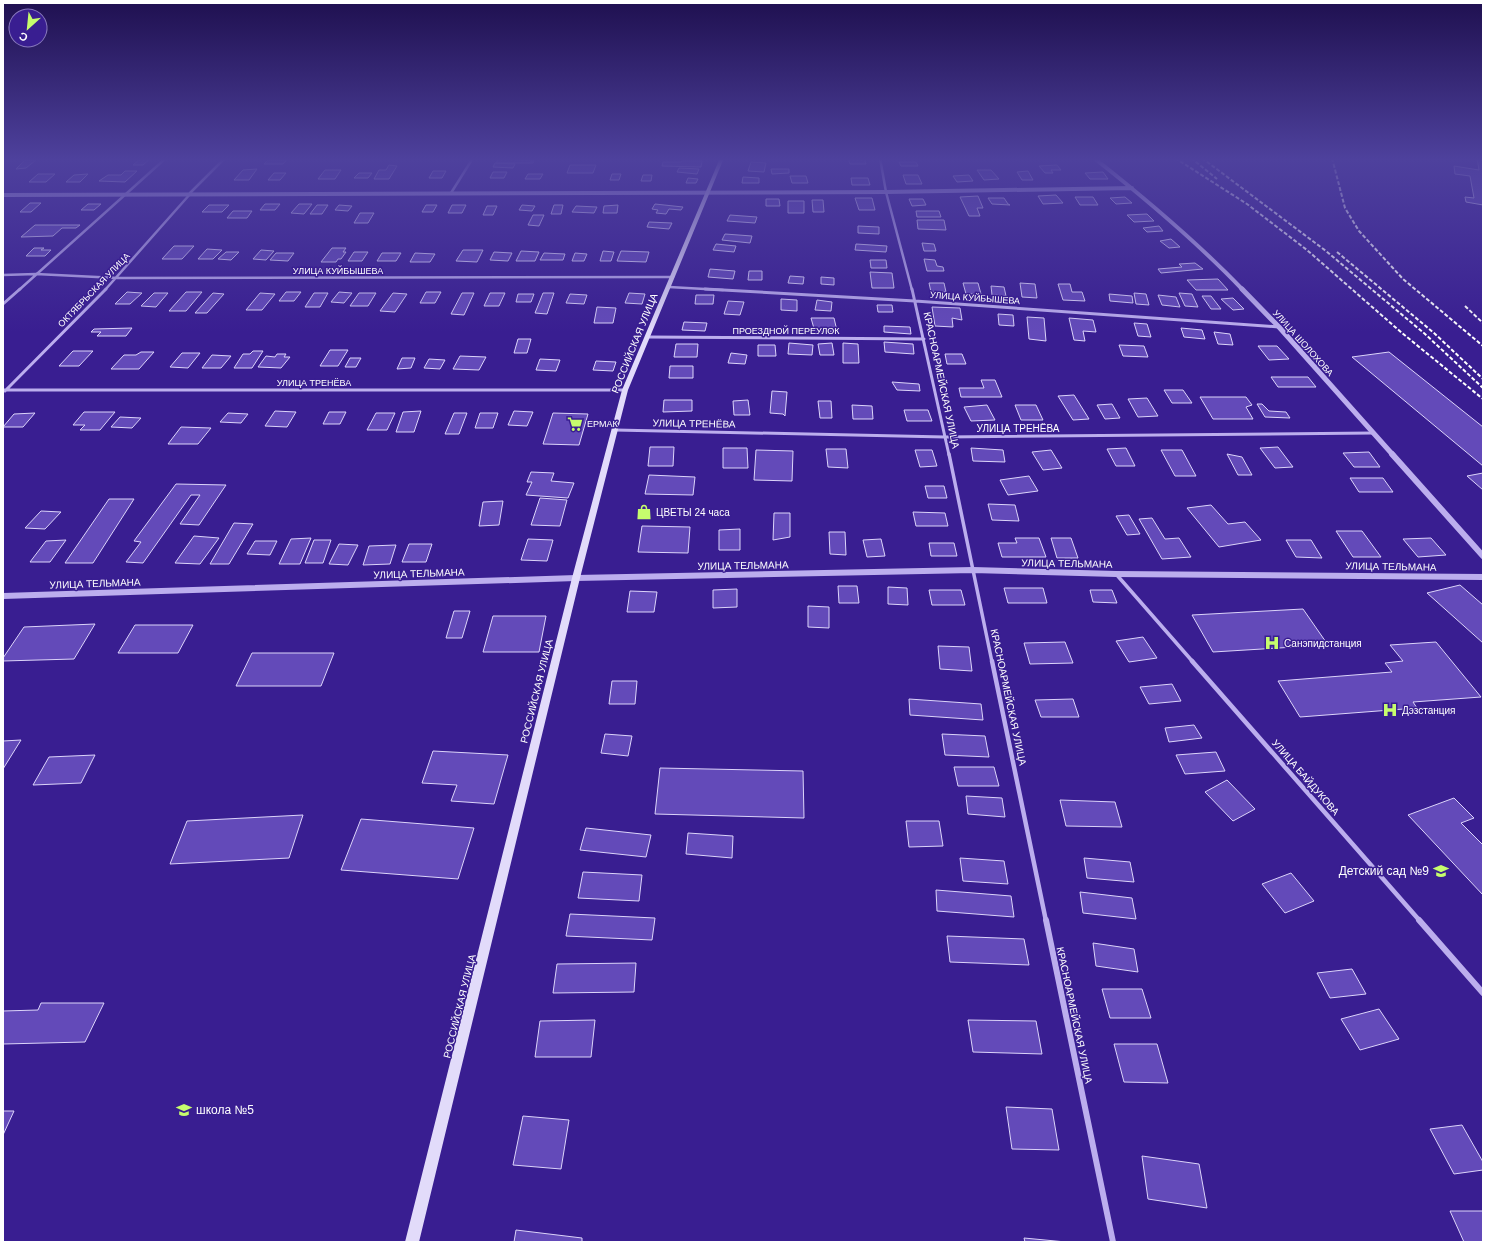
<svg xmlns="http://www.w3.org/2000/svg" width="1486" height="1245" viewBox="0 0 1486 1245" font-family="Helvetica,sans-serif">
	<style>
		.building { fill: #634ab9; stroke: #dcd4fa }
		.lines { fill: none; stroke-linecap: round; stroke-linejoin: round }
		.minor-far4 { stroke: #bcaeee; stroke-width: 2.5 }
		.minor-far3 { stroke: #bcaeee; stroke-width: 3 }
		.minor-far2 { stroke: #bcaeee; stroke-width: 3.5 }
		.minor-far1 { stroke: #bcaeee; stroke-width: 4.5 }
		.minor { stroke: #bcaeee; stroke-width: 6 }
		.tertiary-far2 { stroke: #bcaeee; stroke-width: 4 }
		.tertiary-far1 { stroke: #bcaeee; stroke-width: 5 }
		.tertiary { stroke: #bcaeee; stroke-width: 6 }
		.secondary { fill: #e2dbfa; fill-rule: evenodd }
		.rail { stroke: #fff; stroke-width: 2; stroke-dasharray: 4 2; stroke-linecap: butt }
		.labels { text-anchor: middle; stroke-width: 3; stroke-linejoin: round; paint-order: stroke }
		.far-street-label { font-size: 9px; fill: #fff; stroke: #391e91 }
		.far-poi-label { font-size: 9px; fill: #fff; stroke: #391e91; text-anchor: start }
		.street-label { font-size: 10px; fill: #fff; stroke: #391e91 }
		.poi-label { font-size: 10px; fill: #fff; stroke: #391e91; text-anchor: start }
		.near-poi-label { font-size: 12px; fill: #fff; stroke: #391e91; text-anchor: end }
	</style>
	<rect width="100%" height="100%" fill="#391e91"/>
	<path class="building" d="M141 158H151L143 165H133Z
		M499 158H517L516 160 534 161 533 163H496Z
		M848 158H864L866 164H850Z
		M1477 158H1483V205L1466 202 1465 197 1474 198 1470 176 1455 174 1454 166 1479 170Z
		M25 160H36L26 168 16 169Z
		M268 160H287L283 164H264Z
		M682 161H702L701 167 662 166 663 162H681Z
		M751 162 766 163 764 172 748 171Z
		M899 162H916L918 166H901Z
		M495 163 515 164 513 168 493 167Z
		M389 165 397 166 389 179H374L379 170H386Z
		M570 165H596L593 173H567Z
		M1057 165 1061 170H1051L1053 173H1045L1039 166Z
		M679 168 699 169 697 174 677 172Z
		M257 169 249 180H234L243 170Z
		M771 169H789V173L772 174Z
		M325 170H341L335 179H318Z
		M977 170H991L999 179 984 180Z
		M125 171H137L125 182 99 181 108 175H121Z
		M433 171H446L442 178H429Z
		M1028 171 1033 180H1022L1017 172Z
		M493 172H507L504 178H490Z
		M1103 172 1108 179H1090L1085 173Z
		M274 173H286L280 180H268Z
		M359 173H372L368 178H354Z
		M38 174H55L46 182H29Z
		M88 174 80 182H66L74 175Z
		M528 174H543L540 179H525Z
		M612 174H621L619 180H610Z
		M643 175H652L651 181H641Z
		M903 175H918L922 184H906Z
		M969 175 973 181 957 182 953 176Z
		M790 176H806L808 183H792Z
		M743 177 759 178V183H742Z
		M688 178 698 179 696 183H686Z
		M851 178H868L870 185H852Z
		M1056 195 1063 203 1043 204 1038 196Z
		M978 196 983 208H977L980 216H969L960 197Z
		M1075 197H1093L1098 205H1080Z
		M1125 197 1132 203 1116 204 1110 198Z
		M855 198H872L875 210H859Z
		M988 198H1004L1008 204 1010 205 992 204Z
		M766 199H779L780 206H766Z
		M909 199H923L926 205 912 206Z
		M812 200H823L824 212H813Z
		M788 201H804V213H788Z
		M30 203H41L31 212H20Z
		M88 204H101L94 210H81Z
		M265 204H280L275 210H260Z
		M299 204H312L304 214 291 213Z
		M655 204 683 207 681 210 669 209 666 214 656 213 658 210 652 209Z
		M209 205H229L222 212H202Z
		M317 205H328L322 214H310Z
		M339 205 352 206 348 211 335 210Z
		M426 205H437L433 212H422Z
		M452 205H466L462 213H448Z
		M522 205 535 206 532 211 519 210Z
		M554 205H563L561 214H551Z
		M618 205 617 213H603L604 206Z
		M487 206H497L493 215H483Z
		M576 206 597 207 594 213 572 212Z
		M233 211H252L247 218H227Z
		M916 211H939L941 217H917Z
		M360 213H374L368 223H354Z
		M1147 214 1154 221 1134 222 1127 215Z
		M533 215H544L539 226 528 225Z
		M730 215 757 217 755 223 727 221Z
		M917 220H944L946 230 918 229Z
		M649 222 672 223 669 229 647 227Z
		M35 225H80L76 228H62L53 236 21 237Z
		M858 226 879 227V234L858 233Z
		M1159 226 1163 231 1147 232 1143 228Z
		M725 234 752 236 750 243 722 240Z
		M1171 239 1180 247 1169 248 1160 241Z
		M922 243 934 244 936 251H924Z
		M716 244 736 246 734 252 713 250Z
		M856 244 887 246 886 252 855 250Z
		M174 246H194L182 259H162Z
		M34 248H44L41 250H51L45 256H26Z
		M332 248H346L343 252H346L341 259H338L336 262H321Z
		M207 249 222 250 213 259H198Z
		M261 250 274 251 266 260 253 259Z
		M463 250H483L477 262 456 261Z
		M521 251 539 252 535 261H516Z
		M603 251 614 252 611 261H600Z
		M621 251 649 252 646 262 617 261Z
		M226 252H239L231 260 218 259Z
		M354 252H368L362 261H348Z
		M494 252 512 253 508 261 490 260Z
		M276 253H294L288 261 270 260Z
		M382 253H401L396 261H377Z
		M415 253 435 254 430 262H410Z
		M544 253 565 254 563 260H540Z
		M575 253 587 254 584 261H572Z
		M924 259 935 260 937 266 943 267 944 271H927Z
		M870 260H886L887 268H871Z
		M1195 263 1203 269 1161 273 1158 269 1182 267 1179 264Z
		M710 269 735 271 733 279 708 277Z
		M749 271H762V280H748Z
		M870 272 892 273 894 288H872Z
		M790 276 804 277 803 284 788 283Z
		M821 277 834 278V285L821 284Z
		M1218 279 1228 290H1196L1187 280Z
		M929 283H944L946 292H931Z
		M963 283H978L981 294H966Z
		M1020 283 1035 284 1037 298 1022 297Z
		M1058 284H1070L1072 292H1082L1085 301 1063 300Z
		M991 286 1004 287 1006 296 992 295Z
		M127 292 142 293 130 304H115Z
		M186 292H202L186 311H169Z
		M286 292H301L294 301H279Z
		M339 292 352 293 344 303 331 302Z
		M426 292H441L435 303H420Z
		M154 293H168L156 307 141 306Z
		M213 293 224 294 207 313H195Z
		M260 293 275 294 262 310H246Z
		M314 293H328L320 307H305Z
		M359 293H376L368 306H350Z
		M393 293 407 294 395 312 380 311Z
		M462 293H474L464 315 451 314Z
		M490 293H505L499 306H484Z
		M543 293H554L547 314 535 313Z
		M629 293 645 294 642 304 625 303Z
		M1134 293 1146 294 1149 305 1136 304Z
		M1179 293 1192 294 1198 307 1185 306Z
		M518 294H534L531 302H516Z
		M570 294 587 295 584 304 566 303Z
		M1109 294 1132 296 1133 303 1110 301Z
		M696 295H714L713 304H695Z
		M1158 295 1176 297 1180 307 1162 305Z
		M1202 296H1211L1221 309H1211Z
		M1233 298 1244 309 1233 310 1221 299Z
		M781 299 797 300V311L781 310Z
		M817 300 832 302 831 311 815 310Z
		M728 301 744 302 740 315 724 314Z
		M877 305H892L893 312H878Z
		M597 307 616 308 613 323H594Z
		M932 307 960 308 962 320 952 318 953 327 935 326Z
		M998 314 1013 315 1014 326 999 325Z
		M1027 317 1044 318 1046 341 1029 339Z
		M811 318H834L837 331 815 332Z
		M1069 318 1093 320 1096 332 1083 331 1085 341 1074 340Z
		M684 322 707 323 705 331 682 330Z
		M1134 323 1147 324 1151 337 1138 336Z
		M884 326 910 327 911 334 884 332Z
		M132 328 126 336H97L101 332H91L94 329Z
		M1181 328 1202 330 1205 339 1184 337Z
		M1214 332 1230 334 1233 345 1218 344Z
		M518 339H531L527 353H514Z
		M884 342 913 344 914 354 885 352Z
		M789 343 813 345 812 355 788 354Z
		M832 343 834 355H820L818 344Z
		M843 343 858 344 859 363H843Z
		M676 344H698L697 357H674Z
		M758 345H775L776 356H758Z
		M1119 345 1144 346 1148 357 1123 356Z
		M1258 346H1277L1289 359 1269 360Z
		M330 350H348L338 366H320Z
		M73 351H93L79 366H59Z
		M253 351H263L252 368H234L243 354H250Z
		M141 352H154L139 369H111L124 355H136Z
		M1389 352 1483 427V466L1352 357Z
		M182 353H200L188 368 170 367Z
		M731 353 747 355 745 364 728 363Z
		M277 354H286L284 357H290L281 368 258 367 266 356 275 357Z
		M945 354H962L966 364H947Z
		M212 355 231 356 221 368H202Z
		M460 356 486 357 479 370 453 369Z
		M350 358H361L356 367H345Z
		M402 358H415L411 368 397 369Z
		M429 359 445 360 440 369 424 368Z
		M540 359 560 360 556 371 536 370Z
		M596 361 616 362 613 371 593 370Z
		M670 366H693V378H669Z
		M1271 377H1308L1316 387H1278Z
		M981 380H995L1002 397H961L959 388H984Z
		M892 382 919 384 920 391 897 390Z
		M1164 390H1183L1192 403H1172Z
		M772 391 787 392 785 416 783 414 770 413Z
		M1074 395 1089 419 1073 420 1058 396Z
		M1200 397H1246L1252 405 1246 407 1253 419H1213Z
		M1147 398 1158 416 1138 417 1128 399Z
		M664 400H692V411L663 412Z
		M748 400 750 415H734L733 401Z
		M818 401H831L832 418H820Z
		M1112 404 1120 418 1105 419 1097 405Z
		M1257 404H1262L1269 411 1286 412 1290 418 1265 417Z
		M852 405 872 406 873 419H853Z
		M987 405 995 420 971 421 964 407Z
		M1015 405H1036L1043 420H1021Z
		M904 410H928L932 421H907Z
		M275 411 296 412 287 427 265 426Z
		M421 411 414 432H396L403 412Z
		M514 411 533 412 527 426 508 425Z
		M84 412H115L100 430H80L85 425H73Z
		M329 412H346L340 424H323Z
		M35 413 23 427H3L14 414Z
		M228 413 248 414 241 423 220 422Z
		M376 413H395L387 430H367Z
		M454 413H467L459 434H445Z
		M480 413H498L493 428H475Z
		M553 413 588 414 579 445 543 444Z
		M120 417 141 418 132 428 111 427Z
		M181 427 211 428 198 444H168Z
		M650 447H674L673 466H648Z
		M1278 447 1293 467 1275 468 1260 448Z
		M723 448H747L748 468H723Z
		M971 448 1003 450 1005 462 973 461Z
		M1126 448 1135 466H1116L1107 449Z
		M826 449H846L848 468 828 467Z
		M756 450 793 451 792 481 754 480Z
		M915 450H932L937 466 920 467Z
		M1051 450 1062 468 1043 470 1032 452Z
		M1161 450H1182L1196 476H1175Z
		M1369 452 1380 467H1354L1343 453Z
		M1227 454 1242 457 1252 475H1238Z
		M531 472 554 473 551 481 574 483 568 498 526 495 532 482H527Z
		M1483 473V490L1467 476Z
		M649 475 695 477 693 495 645 494Z
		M1029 476 1038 491 1008 495 1000 480Z
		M1350 478H1383L1393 492H1359Z
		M176 484 226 485 199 525 180 524 200 495H191L143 563 126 562 141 542 134 541Z
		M925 486H944L947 498H928Z
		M540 498 567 500 560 526 531 525Z
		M109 499H134L93 563H65Z
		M503 501 499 525 479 526 483 502Z
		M988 504 1015 505 1019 521 992 520Z
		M1211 505 1228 524 1245 522 1261 540 1219 547 1187 508Z
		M41 511 61 512 45 529 25 528Z
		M913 512 945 513 948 526H916Z
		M774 513H790V537L773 540Z
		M1129 515 1140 534 1127 535 1116 516Z
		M1152 518 1165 539 1179 538 1191 557 1162 559 1139 519Z
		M234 523 253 524 229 564H210Z
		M642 526 690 527 688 553 638 552Z
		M740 529V550H719V530Z
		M1336 531H1362L1381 557H1353Z
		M829 532H845L846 555 830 554Z
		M194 536 219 538 200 564 175 563Z
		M311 538 300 564H279L291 539Z
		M1015 538H1039L1046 557H1002L998 543H1017Z
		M1051 538H1071L1078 558H1057Z
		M1431 538 1446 555 1418 557 1403 539Z
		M528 539 553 540 547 561 521 560Z
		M881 539 885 556 867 557 863 540Z
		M66 540 50 562H30L46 541Z
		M314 540H331L323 563H305Z
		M1286 540H1311L1322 558 1296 557Z
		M255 541H277L270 555 247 554Z
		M929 543H954L957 556H931Z
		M339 544 358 545 348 565 329 564Z
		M409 544H432L426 562H402Z
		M396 545 390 564 363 565 369 546Z
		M1460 585 1483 605V643L1427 593Z
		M838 586H857L859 603H839Z
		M888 587 907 588 908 605 888 604Z
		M1004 588H1043L1047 603H1008Z
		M737 589V607L713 608V590Z
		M929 590H961L965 605H932Z
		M1090 590H1112L1117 603 1093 602Z
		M630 591 657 592 654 612H627Z
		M808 606 829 607V628L808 627Z
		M1303 609 1328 645 1213 652 1192 615Z
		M454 611H470L462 638H446Z
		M493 616H546L539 652H483Z
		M95 624 74 659 3 661V658L24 627Z
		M135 625H193L178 653H118Z
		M1143 637 1157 658 1129 662 1116 641Z
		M1065 642 1073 663 1030 664 1024 643Z
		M1436 642 1481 697 1413 702 1417 708 1300 717 1278 681 1392 672 1385 663 1403 661 1390 645Z
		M938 646 969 647 972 671 940 669Z
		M252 653H334L321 686H236Z
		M612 681H637L635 704H609Z
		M1172 684 1181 701 1149 704 1140 687Z
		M909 699 981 704 983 720 910 715Z
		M1073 699 1079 717H1041L1035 700Z
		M1194 725 1202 738 1169 742 1165 728Z
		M605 734 632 736 628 756 601 753Z
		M942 734 985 736 989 757 945 755Z
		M21 740 3 769V741Z
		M433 751 508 755 494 804 451 801 457 785 422 783Z
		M1216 752 1225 771 1185 774 1176 755Z
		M95 755 81 783 33 785 49 757Z
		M954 767H994L999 786H958Z
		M660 768 803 771 804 818 655 814Z
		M1227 780 1255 809 1233 821 1205 792Z
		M966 796 1002 798 1005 817 968 814Z
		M1454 798 1474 818 1461 823 1483 845V895L1408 815Z
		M1060 800 1115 802 1122 827 1066 826Z
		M303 815 289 858 170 864 187 821Z
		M361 819 474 828 458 879 341 870Z
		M906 821H939L943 846 909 847Z
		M586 828 651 835 646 857 580 850Z
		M688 833 733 836 732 858 686 854Z
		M960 858 1004 861 1008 884 963 881Z
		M1084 858 1130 862 1134 882 1087 878Z
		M583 872 642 875 639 901 578 898Z
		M1291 873 1314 901 1285 913 1262 884Z
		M936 890 1011 896 1014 917 937 911Z
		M1080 892 1132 898 1136 919 1083 913Z
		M570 914 655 918 652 940 566 936Z
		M947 936 1024 939 1029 965 950 962Z
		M1093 943 1134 949 1138 972 1096 966Z
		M636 963 634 992 553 993 557 964Z
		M1352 969 1366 994 1330 998 1317 973Z
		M1102 989H1142L1151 1018H1110Z
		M41 1003H104L85 1042 3 1044V1011L38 1010Z
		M1379 1009 1399 1039 1360 1050 1341 1019Z
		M595 1020 591 1057H535L540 1021Z
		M968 1020 1036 1021 1042 1054 973 1052Z
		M1114 1044H1157L1168 1083 1124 1082Z
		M1006 1107 1052 1109 1059 1150 1012 1149Z
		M3 1111H14L3 1135Z
		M523 1116 569 1120 561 1169 513 1165Z
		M1462 1125 1483 1162V1170L1454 1174 1430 1129Z
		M1142 1156 1199 1164 1207 1208 1148 1199Z
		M1450 1211H1483V1242H1464Z
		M516 1230 582 1238V1242H514Z
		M1024 1238 1066 1242H1025Z"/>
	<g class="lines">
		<path class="minor-far4" d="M880 158 886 192 912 290
			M190 193 225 158
			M451 193 473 158
			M3 275 36 274 117 278 673 277
			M669 287 723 290
			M19 290 166 158
			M105 290 191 193"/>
		<path class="minor-far3" d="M705 289 915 301 1279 327
			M912 289 949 455
			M3 304 20 289
			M648 337 924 339
			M3 390H625
			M5 391 106 289
			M615 430 945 437 1373 433"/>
		<path class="minor-far2" d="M949 454 992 662
			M1116 574 1193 662"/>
		<path class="minor-far1" d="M992 661 1046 921
			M1192 661 1420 921"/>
		<path class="minor" d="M1046 920 1113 1242
			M1419 920 1483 993"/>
		<path class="tertiary-far2" d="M1094 158C1146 199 1197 242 1243 290
			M3 195 886 192 1132 188"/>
		<path class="tertiary-far1" d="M1242 289 1279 327 1393 455"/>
		<path class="tertiary" d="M1392 454 1483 556
			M3 596 576 578 973 570 1116 574 1483 577"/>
		<path class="secondary" d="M720 158H724L628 390 580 578 419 1242H405L572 578 622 390Z"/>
		<path class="rail" d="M1175 158 1247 204 1307 250 1402 333 1483 399
			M1191 158 1217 179
			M1202 158 1326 251 1425 334 1483 388
			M1332 158 1345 208 1359 231 1403 279 1483 346
			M1337 252 1434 333 1483 379
			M1465 306 1483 323"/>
	</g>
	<linearGradient id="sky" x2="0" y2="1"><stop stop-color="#1f1050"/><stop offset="0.48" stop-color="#4e419d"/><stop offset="1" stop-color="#4e419d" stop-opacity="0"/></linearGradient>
	<rect width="1486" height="332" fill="url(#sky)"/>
	<defs>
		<g id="supermarket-bare" transform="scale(1.2)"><path d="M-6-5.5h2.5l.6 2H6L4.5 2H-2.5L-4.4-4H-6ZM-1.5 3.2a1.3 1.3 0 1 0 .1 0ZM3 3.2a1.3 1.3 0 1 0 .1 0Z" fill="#c6fc6d" stroke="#391e91" stroke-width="2.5" paint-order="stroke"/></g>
		<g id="shop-bare" transform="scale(1.2)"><path d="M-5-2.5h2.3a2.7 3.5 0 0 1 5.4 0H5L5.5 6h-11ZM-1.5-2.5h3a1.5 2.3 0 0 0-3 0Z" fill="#c6fc6d" stroke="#391e91" stroke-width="2.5" paint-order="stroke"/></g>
		<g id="hospital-bare" transform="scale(1.2)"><path d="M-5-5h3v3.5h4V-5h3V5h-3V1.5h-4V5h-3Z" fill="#c6fc6d" stroke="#391e91" stroke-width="2.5" paint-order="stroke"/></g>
		<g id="school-bare" transform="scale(1.2)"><path d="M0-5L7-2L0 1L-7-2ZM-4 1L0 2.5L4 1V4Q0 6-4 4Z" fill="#c6fc6d" stroke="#391e91" stroke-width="2.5" paint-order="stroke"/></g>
	</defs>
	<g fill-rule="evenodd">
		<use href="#supermarket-bare" x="575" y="424"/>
		<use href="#shop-bare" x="644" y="512"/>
		<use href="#hospital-bare" x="1272" y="643"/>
		<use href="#hospital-bare" x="1390" y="710"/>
		<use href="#school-bare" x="1441" y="871"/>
		<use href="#school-bare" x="184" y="1110"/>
	</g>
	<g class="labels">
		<g class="far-street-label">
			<text x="338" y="274">УЛИЦА КУЙБЫШЕВА</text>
			<text transform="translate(94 290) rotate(-46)" y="3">ОКТЯБРЬСКАЯ УЛИЦА</text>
			<text transform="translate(975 298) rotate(4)" y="3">УЛИЦА КУЙБЫШЕВА</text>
			<text x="786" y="334">ПРОЕЗДНОЙ ПЕРЕУЛОК</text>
			<text transform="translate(1303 343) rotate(48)" y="3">УЛИЦА ШОЛОХОВА</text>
			<text x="314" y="386">УЛИЦА ТРЕНЁВА</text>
		</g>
		<g class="far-poi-label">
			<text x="587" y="427">ЕРМАК</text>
		</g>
		<g class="street-label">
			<text transform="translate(634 343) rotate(-68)" y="4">РОССИЙСКАЯ УЛИЦА</text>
			<text transform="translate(942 380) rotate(78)" y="4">КРАСНОАРМЕЙСКАЯ УЛИЦА</text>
			<text transform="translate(694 423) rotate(1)" y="4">УЛИЦА ТРЕНЁВА</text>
			<text x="1018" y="432">УЛИЦА ТРЕНЁВА</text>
			<text transform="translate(1067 563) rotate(1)" y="4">УЛИЦА ТЕЛЬМАНА</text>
			<text transform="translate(743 565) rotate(-1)" y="4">УЛИЦА ТЕЛЬМАНА</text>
			<text transform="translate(1391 566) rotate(1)" y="4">УЛИЦА ТЕЛЬМАНА</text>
			<text transform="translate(419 573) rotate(-2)" y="4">УЛИЦА ТЕЛЬМАНА</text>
			<text transform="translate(95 583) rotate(-2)" y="4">УЛИЦА ТЕЛЬМАНА</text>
			<text transform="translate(536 691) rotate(-76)" y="4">РОССИЙСКАЯ УЛИЦА</text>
			<text transform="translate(1009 697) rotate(78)" y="4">КРАСНОАРМЕЙСКАЯ УЛИЦА</text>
			<text transform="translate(1306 777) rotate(49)" y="4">УЛИЦА БАЙДУКОВА</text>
			<text transform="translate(459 1006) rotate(-76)" y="4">РОССИЙСКАЯ УЛИЦА</text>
			<text transform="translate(1075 1015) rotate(78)" y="4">КРАСНОАРМЕЙСКАЯ УЛИЦА</text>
		</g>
		<g class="poi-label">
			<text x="656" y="516">ЦВЕТЫ 24 часа</text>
			<text x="1284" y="647">Санэпидстанция</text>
			<text x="1402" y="714">Дэзстанция</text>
		</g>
		<g class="near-poi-label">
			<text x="1429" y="875">Детский сад №9</text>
			<text x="196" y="1114" text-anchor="start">школа №5</text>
		</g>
	</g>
	<rect width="1486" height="1245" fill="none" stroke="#ffffff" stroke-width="8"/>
	<g transform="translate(28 28) rotate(207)"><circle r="19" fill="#391e91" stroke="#8878bd"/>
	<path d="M0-3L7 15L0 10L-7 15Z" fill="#c6fc6d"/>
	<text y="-6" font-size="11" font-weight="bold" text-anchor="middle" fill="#ffffff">С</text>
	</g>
</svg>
